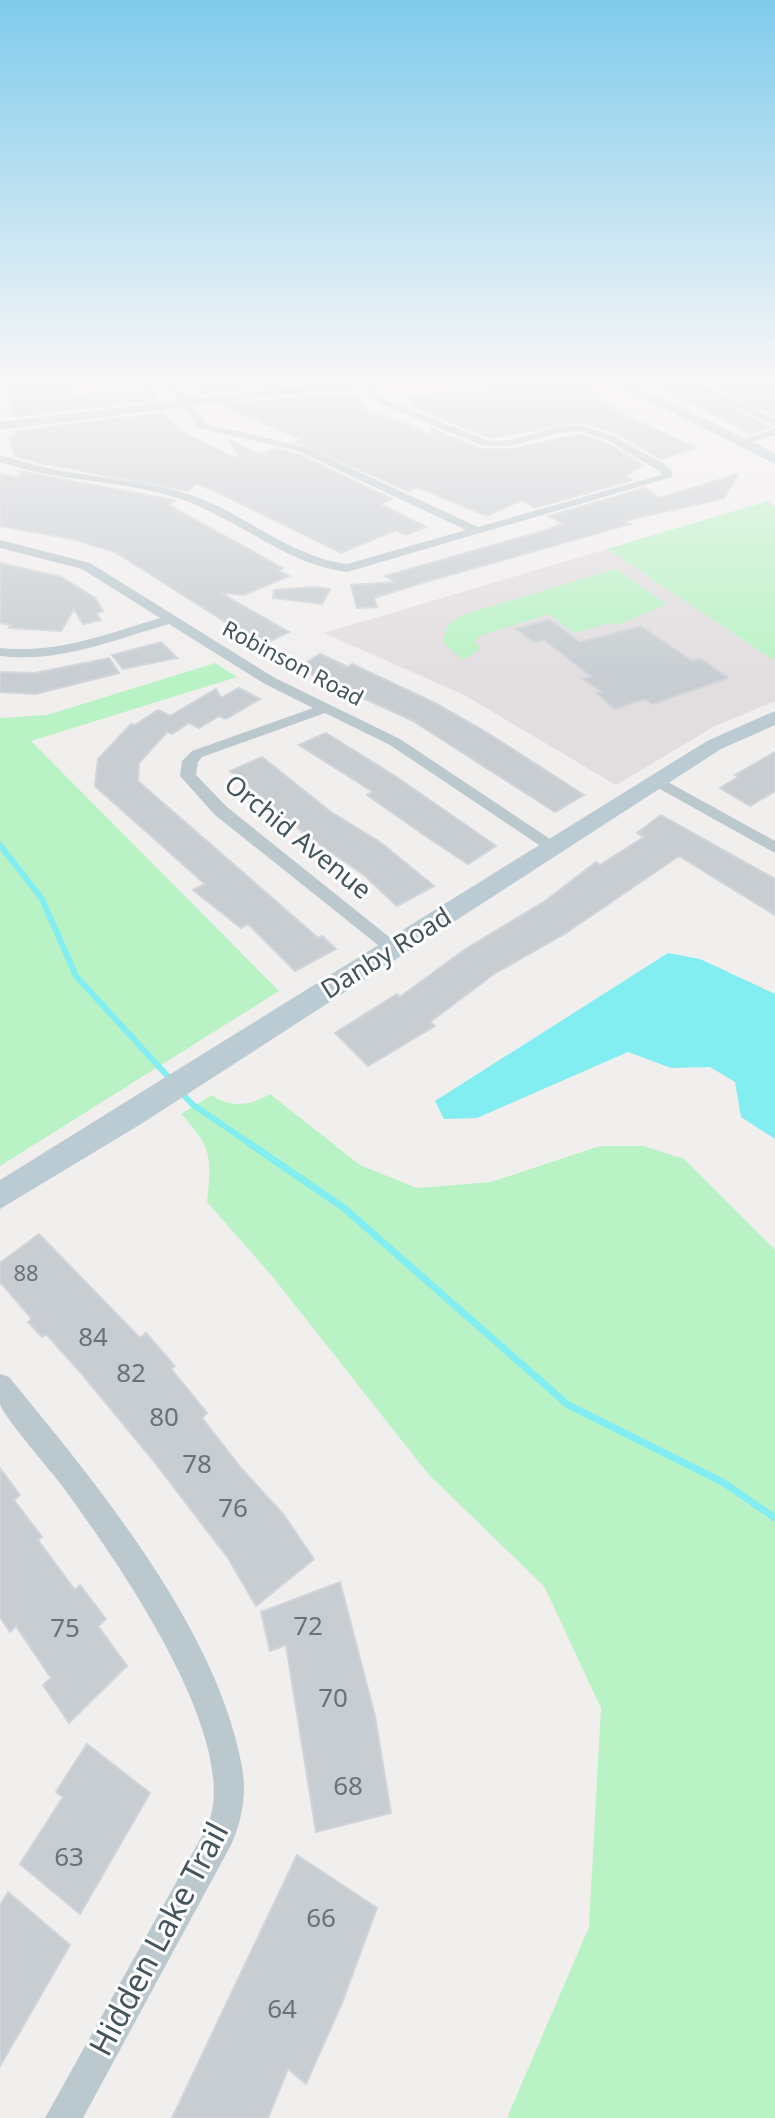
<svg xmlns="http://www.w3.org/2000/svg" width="775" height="2118" viewBox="0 0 775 2118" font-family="'Noto Sans',sans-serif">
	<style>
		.education { fill: #e2dee0 }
		.green { fill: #b9f2c5 }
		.water { fill: #83eef1 }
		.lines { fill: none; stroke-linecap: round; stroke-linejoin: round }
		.stream-far1 { stroke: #83eef1; stroke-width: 6 }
		.stream { stroke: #83eef1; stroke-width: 7 }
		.building { fill: #c7cdd1; stroke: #d1d5da; stroke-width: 2 }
		.street { fill: #bbc9ce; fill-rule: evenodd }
		.secondary { fill: #bacbd3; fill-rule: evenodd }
		.labels { text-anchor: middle; stroke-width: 6; stroke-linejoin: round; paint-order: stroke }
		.far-street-label { font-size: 22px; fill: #45555c; stroke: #fff }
		.number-label { font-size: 22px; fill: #667379 }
		.street-label { font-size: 26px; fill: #45555c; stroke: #fff }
		.near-number-label { font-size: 26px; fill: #667379 }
		.near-street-label { font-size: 32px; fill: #45555c; stroke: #fff }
	</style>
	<rect width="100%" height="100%" fill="#f1eeee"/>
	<path class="education" d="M607 549 775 661V701L713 727 616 785 464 695 324 633Z"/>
	<path class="green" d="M768 501 775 506V661L607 549Z
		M615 569 667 604 618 625 610 623 574 633 549 614 479 636 474 642 481 648 463 660 443 642 447 626 462 615Z
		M215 663 237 677 31 741 279 991 0 1166V718L47 715Z
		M270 1094 360 1165 417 1188 491 1182 600 1146H644L684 1159 775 1250V2118H507L589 1927 601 1708 544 1586 429 1475 272 1276 207 1202C212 1157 212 1147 181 1114L212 1095C230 1109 252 1105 270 1094Z"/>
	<path class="water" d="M668 953 700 959 775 994V1139L741 1117 735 1082 710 1067 671 1068 628 1052 477 1118 444 1119 435 1101Z"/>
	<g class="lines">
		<path class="stream-far1" d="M0 845 42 899 76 976 173 1082
			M180 1091 192 1104 252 1145"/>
		<path class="stream" d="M249 1143 344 1208 568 1405 724 1483 775 1518"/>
	</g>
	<path class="building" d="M25 383H73L75 395 154 387 158 400 13 417 9 394 3 390Z
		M197 383H299L203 395Z
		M534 383H583L617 412 697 448 661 459 615 433 580 422 490 438 418 409 408 396Z
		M650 383H681L771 427 751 434Z
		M706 383H775V416Z
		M322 395V399L358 398 370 415 376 412 437 437 430 428 482 449H512L580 434 606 443 643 465 625 476 632 480 535 508 522 500 487 516 417 487 408 491 296 442 303 440 221 405Z
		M162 413 182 432 241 461 229 440 258 454 275 449 297 454 392 499 380 504 426 527 406 535 396 530 341 553 215 491 196 484 187 491 36 462 15 456 9 438 16 437 15 431Z
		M19 471 174 500 168 505 283 568 278 571 289 576 244 595 221 593 289 632 265 644 254 640 115 552 72 539 0 526V474L22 478Z
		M738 474 724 498 624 521 630 524 422 583 374 598 377 607 357 608 351 585 395 582 385 576 543 531 563 524 549 516 645 488 660 498Z
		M0 563 61 577 95 598 103 611 96 613 101 620 83 624 74 609 61 631 9 628 12 625 0 623Z
		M314 587 330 589 322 604 273 598 274 590Z
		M549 619 580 642 641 626 692 661 700 658 728 678 653 704 645 699 615 709 596 693 602 692 583 679 592 677 544 640 534 642 516 629Z
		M161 642 177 658 123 669 112 655Z
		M320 654 348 667 352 664 435 703 486 732 584 795 555 812 413 721 298 668Z
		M109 658 119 673 35 694 0 692V672L35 673Z
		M239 688 260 699 226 719 219 716 199 728 189 723 172 734 167 732 139 763 138 781 318 938 322 936 336 949 295 971 248 924 241 928 193 890 205 884 95 786 98 759 131 724 135 725 158 710 170 716 216 689 221 698Z
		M326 733 395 776 496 846 468 864 424 835 367 795 373 792 299 745Z
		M775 752V791L750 806 720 788 738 777 735 775Z
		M262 757 331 812 380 842 434 886 397 906 364 875 306 835 230 771Z
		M661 815 775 879V915L679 856 566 933 494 974 430 1022 435 1026 368 1066 335 1033 397 994 400 997 464 950 545 901 596 862 600 865 644 837 637 833Z
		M39 1234 140 1338 146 1333 175 1366 171 1369 207 1413 202 1418 241 1468 284 1515 314 1559 256 1606 228 1558 152 1459 82 1374 46 1334 42 1337 28 1322 32 1319 0 1282V1263Z
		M0 1468 20 1495 14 1500 42 1537 38 1540 75 1590 80 1585 106 1619 98 1626 127 1666 69 1723 43 1685 51 1678 16 1626 10 1632 0 1617Z
		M340 1582 375 1716 391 1813 316 1832 286 1645 270 1651 261 1612Z
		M87 1744 150 1793 80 1914 20 1864 63 1797 56 1792Z
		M297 1855 377 1908 342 2003 306 2084 288 2069 268 2118H172Z
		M8 1892 70 1945 0 2066V1905Z"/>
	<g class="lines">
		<path class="street" d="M166 383H176L206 424 305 447 478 527 661 475V472L607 440 580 431 558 433 511 446H483L380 404 365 383H373L386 400 489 441 511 440 557 427 580 425 614 436 664 464 672 471V477L347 572C285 564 243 522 186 501 126 479 60 483 0 462V455C16 459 31 465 47 468 95 478 144 480 191 495 246 514 288 556 347 564L466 530 298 451 198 428Z
			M684 383H698L775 419V426Z
			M775 429V435L740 445 735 442Z
			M0 540 90 563 275 678 400 739 562 847 554 852 548 851 390 745 325 713 202 757 198 762 196 775 227 807 403 948 400 953H388L215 815 180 776 182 761 192 751 313 708 265 684 169 624C113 640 60 663 0 656V648C57 654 107 634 160 618L82 569 0 548Z
			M657 776 775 841V853L651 784 649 781Z
			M0 1374 9 1377C96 1483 218 1630 242 1767 247 1793 242 1821 231 1845L83 2118H45L207 1827C245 1740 113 1556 63 1487 52 1472 3 1416 0 1404 0 1396 0 1383 0 1374Z"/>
		<path class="secondary" d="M327 383H390L384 387 280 395 0 430V422Z
			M613 383H630L775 453V464Z
			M775 711V725L721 749 141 1124 0 1209V1180L707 741Z"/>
	</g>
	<linearGradient id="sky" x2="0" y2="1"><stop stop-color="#7fcbec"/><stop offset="0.56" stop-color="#f9f7f7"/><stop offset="1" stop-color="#f9f7f7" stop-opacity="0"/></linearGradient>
	<rect width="775" height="680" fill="url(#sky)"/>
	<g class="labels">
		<g class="far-street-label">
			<text transform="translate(293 663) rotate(28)" y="8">Robinson Road</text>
		</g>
		<g class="number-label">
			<text x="26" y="1281">88</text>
		</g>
		<g class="street-label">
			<text transform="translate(298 837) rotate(39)" y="9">Orchid Avenue</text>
			<text transform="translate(386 953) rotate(-32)" y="9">Danby Road</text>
		</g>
		<g class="near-number-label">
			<text x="93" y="1346">84</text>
			<text x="131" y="1382">82</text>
			<text x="164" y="1426">80</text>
			<text x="197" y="1473">78</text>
			<text x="233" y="1517">76</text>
			<text x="308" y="1635">72</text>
			<text x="65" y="1637">75</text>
			<text x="333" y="1707">70</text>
			<text x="348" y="1795">68</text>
			<text x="69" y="1866">63</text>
			<text x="321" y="1927">66</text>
			<text x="282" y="2018">64</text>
		</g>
		<g class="near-street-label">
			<text transform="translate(159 1939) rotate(-62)" y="11">Hidden Lake Trail</text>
		</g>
	</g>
</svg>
